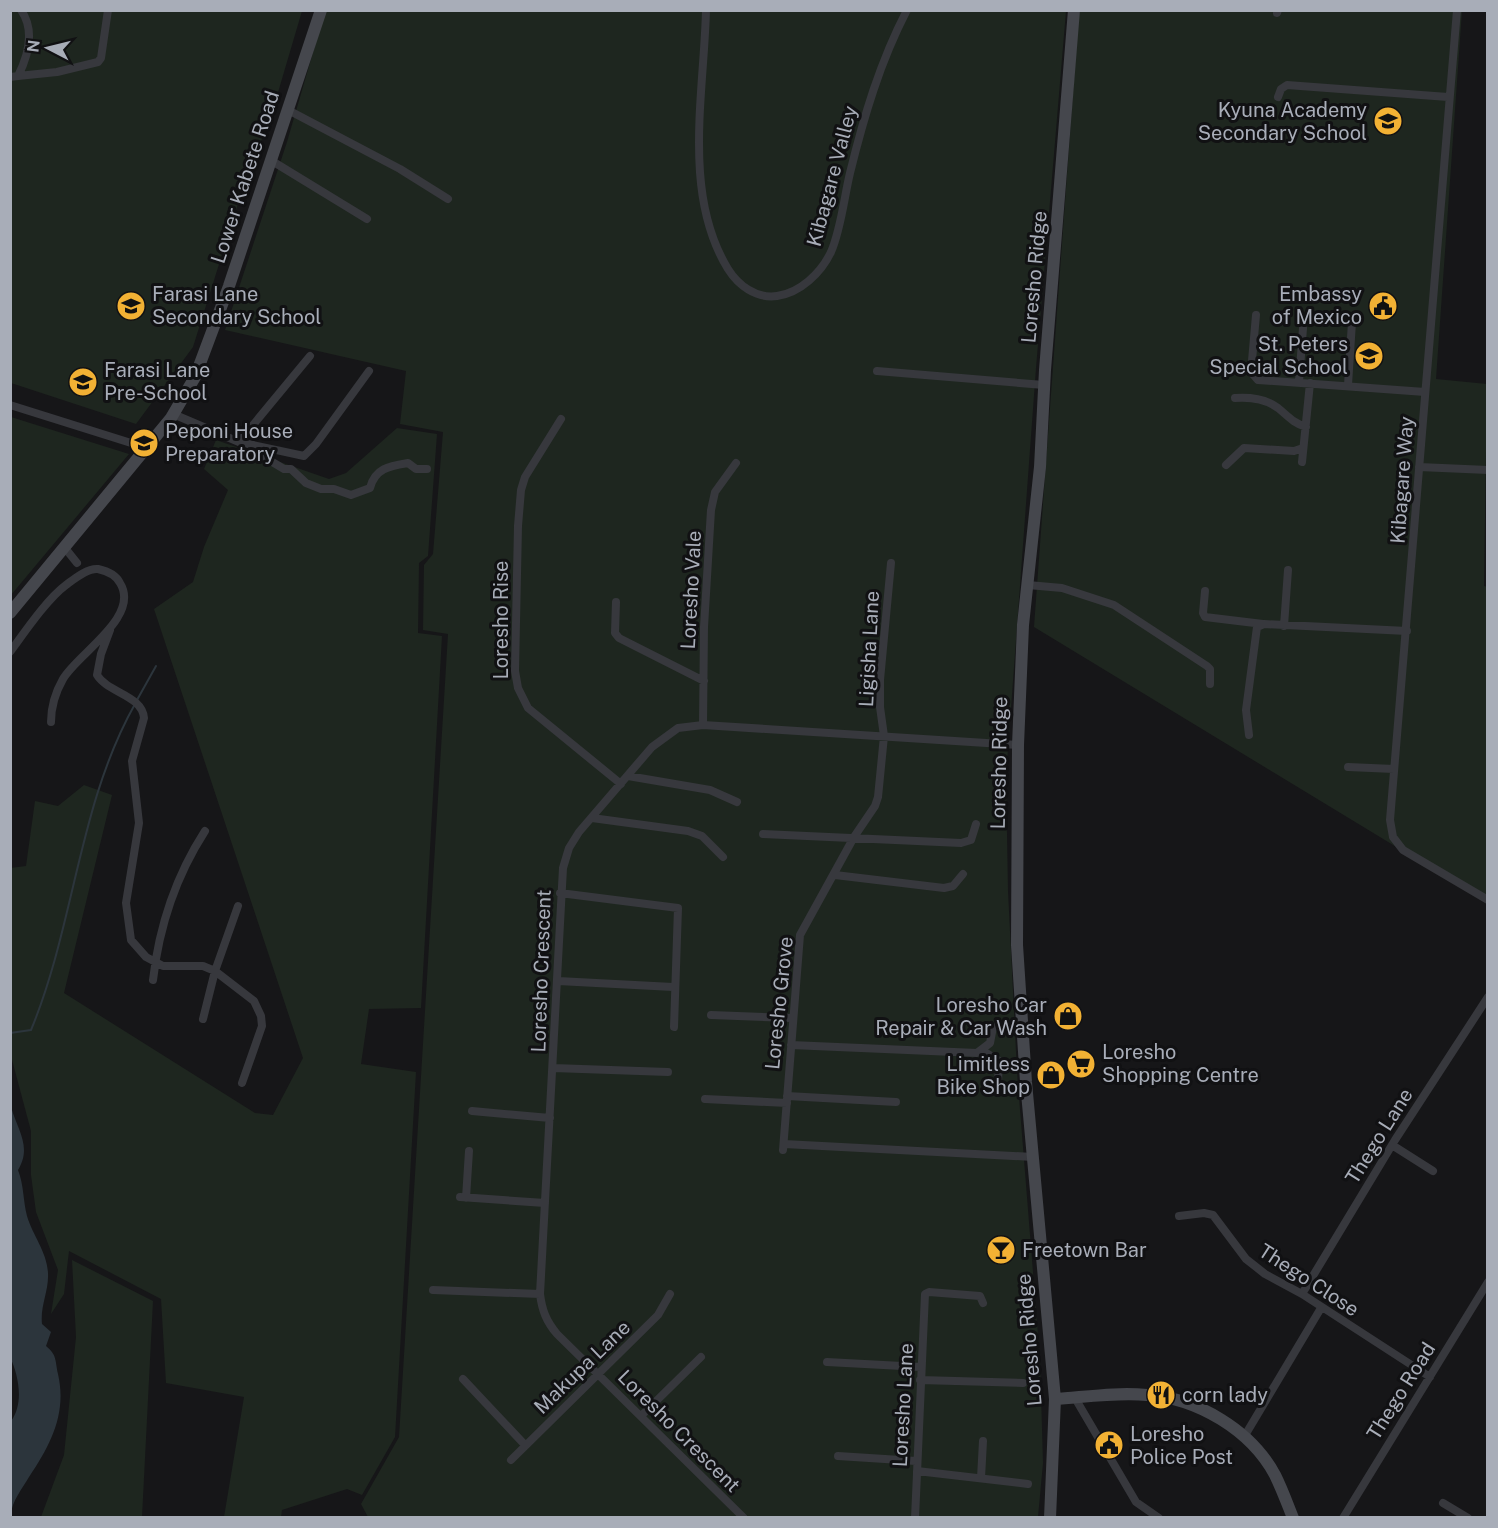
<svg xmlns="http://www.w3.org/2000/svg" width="1498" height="1528" viewBox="0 0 1498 1528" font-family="'Public Sans',sans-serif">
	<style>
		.green { fill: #1e261f }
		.water { fill: #2c353c }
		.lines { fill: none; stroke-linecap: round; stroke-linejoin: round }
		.stream { stroke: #2c353c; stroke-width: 2 }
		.street { stroke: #37383d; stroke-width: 8 }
		.secondary { stroke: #45474d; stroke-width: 12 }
		.labels { text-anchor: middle; stroke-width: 6; stroke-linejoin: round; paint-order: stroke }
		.poi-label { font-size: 20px; fill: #a8adb8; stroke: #111113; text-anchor: start }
		.street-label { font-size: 20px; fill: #a8adb8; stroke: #111113 }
	</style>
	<rect width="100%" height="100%" fill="#161618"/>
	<path class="green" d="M11 11H302L274 106 237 207 193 347 136 424 11 383Z
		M325 11H1066L1036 368 1006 776 1008 891 1017 1072 1040 1360 1043 1463 1038 1517H368L361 1504 399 1437 448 634 423 630 424 565 433 554 443 432 400 424 406 371 225 330 287 142Z
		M1079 11H1462L1436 379 1487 384 1484 586 1488 587 1487 902 1034 627Z
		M11 417 129 454 11 595 10 417Z
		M397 428 437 434 428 556 419 563 418 633 442 636 421 1008 369 1009 361 1064 416 1072 395 1437 362 1495 347 1489 282 1510 281 1517H224L244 1397 166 1383 161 1299 69 1251 64 1294 51 1314 58 1270 36 1212 31 1175V1131L11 1056 10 868 26 866 35 801 58 806 84 785 112 795 64 993 255 1113 273 1115 303 1058 154 609 193 582 204 547 228 490 204 469 216 440 329 479 346 473Z
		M72 1260 153 1301 142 1517H41L64 1455 76 1337Z"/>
	<path class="water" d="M11 1107C18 1131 32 1147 18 1170 24 1185 23 1201 27 1216 33 1236 47 1252 48 1273 49 1291 40 1306 42 1324L51 1332 46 1346C57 1355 55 1360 58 1374 67 1413 51 1444 29 1477 22 1489 12 1501 11 1514V1421C24 1404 19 1376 10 1357Z"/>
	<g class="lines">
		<path class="stream" d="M137 700 156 666
			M10 1033 31 1030C75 924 78 805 135 704"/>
		<path class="street" d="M706 10C704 94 682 194 728 269 738 285 756 299 777 296 800 293 821 273 831 252 841 229 844 198 850 173 864 116 880 62 907 10
			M1457 10 1390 820 1393 837 1403 850 1488 900
			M1277 13 1278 10
			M18 76 57 72 98 62 101 58 108 10
			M10 77 18 76C28 56 35 30 21 10
			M1278 97 1281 89 1287 85 1448 97
			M288 110 400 169 448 199
			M272 161 367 219
			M1256 315 1251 372 1258 380 1425 392
			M310 356 239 442 284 469H291L306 483 321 489H334L351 495 370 488C375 468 390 466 408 463L416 469H427
			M877 371 1044 385
			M1299 382 1303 328
			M1348 385 1352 322
			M1235 398C1249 397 1266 399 1278 408 1288 416 1293 423 1306 427
			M10 405 147 448
			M173 414 239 442 304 456 316 444 369 371
			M561 419 525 477 521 490 518 526 515 671 518 688 528 708 621 784
			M1302 462 1310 383
			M1226 465 1244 448 1294 451 1303 448
			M1419 467 1488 470
			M65 548 77 563
			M1028 585 1062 588 1114 605 1207 666 1210 669V684
			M1205 591 1203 613 1205 617 1263 624
			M616 602 615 633 619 638 704 681
			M1284 626 1288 570
			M110 630 101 654 97 675C108 693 142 695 144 718L132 761 139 823 126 903 131 940 146 957 163 966H203L215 971 254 1001 261 1016 262 1026 242 1083
			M10 652C24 633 47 599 66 585 74 579 87 568 98 569 107 571 116 575 120 583 141 617 77 654 63 679 55 693 51 707 51 722
			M703 725 704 627 711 510 715 492 736 463
			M1249 735 1246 710 1257 627 1264 624 1407 631
			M1348 767 1394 769
			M628 776 710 790 737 802
			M592 818 688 831 702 836 723 857
			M763 834 961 843 971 840 976 824
			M835 875 944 888 953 886 963 874
			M560 893 678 908 674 1027
			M153 980C159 927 176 876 205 831
			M558 981 673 987
			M711 1015 791 1018
			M203 1019 215 971 238 906
			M791 1045 977 1053 990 1043 993 1027
			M983 1051 999 1061 998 1081
			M553 1068 668 1072
			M787 1096 896 1102
			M705 1099 787 1103
			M472 1111 550 1118
			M784 1144 1033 1157
			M1392 1145 1433 1171
			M783 1150 800 935 854 837 875 806 878 797 884 736 880 707V680L891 563
			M460 1197 545 1203
			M466 1198 469 1151
			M1179 1216 1204 1213 1213 1215 1246 1259 1265 1274 1302 1294 1430 1377
			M433 1290 540 1294
			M1302 1294 1395 1140 1488 997
			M827 1362 921 1367
			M463 1379 525 1445
			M920 1380 1023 1383
			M1075 1398 1136 1502 1159 1518
			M642 1415 701 1357
			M1244 1437 1321 1308
			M838 1456 916 1461
			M511 1460 658 1315 670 1294
			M917 1471 1028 1484
			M981 1478 983 1441
			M1443 1503 1468 1518
			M744 1518 557 1334C546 1321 542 1310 540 1294L563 868 569 848 579 832 652 747 678 728 703 725 1018 745
			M915 1518 925 1294 929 1292 980 1296 983 1303
			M1343 1518 1488 1282"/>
		<path class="secondary" d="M10 613 171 418 195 377 229 286 321 10
			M1055 1399C1085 1397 1117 1392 1147 1395 1197 1398 1251 1430 1275 1475 1282 1489 1287 1503 1293 1518
			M1050 1518 1055 1399 1026 1082 1017 945 1018 745 1023 625 1040 467 1045 370 1074 10"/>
	</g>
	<defs>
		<g id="school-disc" transform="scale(1.5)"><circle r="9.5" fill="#f2b134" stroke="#111113"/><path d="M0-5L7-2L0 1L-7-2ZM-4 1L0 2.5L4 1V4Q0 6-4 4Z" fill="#111"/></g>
		<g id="civic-disc" transform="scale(1.5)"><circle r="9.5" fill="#f2b134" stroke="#111113"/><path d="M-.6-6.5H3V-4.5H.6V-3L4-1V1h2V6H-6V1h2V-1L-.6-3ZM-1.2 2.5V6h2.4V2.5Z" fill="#111"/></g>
		<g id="shop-disc" transform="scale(1.5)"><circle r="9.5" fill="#f2b134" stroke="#111113"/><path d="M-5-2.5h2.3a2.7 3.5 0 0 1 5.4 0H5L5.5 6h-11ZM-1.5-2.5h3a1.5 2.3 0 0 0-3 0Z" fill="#111"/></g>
		<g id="supermarket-disc" transform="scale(1.5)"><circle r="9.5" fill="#f2b134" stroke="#111113"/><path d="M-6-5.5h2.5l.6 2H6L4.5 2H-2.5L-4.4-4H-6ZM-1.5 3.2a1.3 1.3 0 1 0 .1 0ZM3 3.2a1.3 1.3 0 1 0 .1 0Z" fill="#111"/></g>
		<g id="bar-disc" transform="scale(1.5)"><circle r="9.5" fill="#f2b134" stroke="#111113"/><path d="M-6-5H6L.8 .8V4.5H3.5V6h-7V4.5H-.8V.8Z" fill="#111"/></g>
		<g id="restaurant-disc" transform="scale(1.5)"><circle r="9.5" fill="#f2b134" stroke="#111113"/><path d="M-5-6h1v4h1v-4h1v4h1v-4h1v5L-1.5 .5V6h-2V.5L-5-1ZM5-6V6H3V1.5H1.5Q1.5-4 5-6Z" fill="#111"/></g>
	</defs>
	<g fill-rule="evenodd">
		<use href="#school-disc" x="1388" y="121"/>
		<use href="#school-disc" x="131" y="306"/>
		<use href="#civic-disc" x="1383" y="306"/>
		<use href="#school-disc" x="1369" y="356"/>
		<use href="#school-disc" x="83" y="382"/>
		<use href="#school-disc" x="144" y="443"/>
		<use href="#shop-disc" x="1068" y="1016"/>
		<use href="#supermarket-disc" x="1081" y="1064"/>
		<use href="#shop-disc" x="1051" y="1075"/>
		<use href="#bar-disc" x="1001" y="1250"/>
		<use href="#restaurant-disc" x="1161" y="1395"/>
		<use href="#civic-disc" x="1109" y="1445"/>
	</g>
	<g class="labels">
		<g class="poi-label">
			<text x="1367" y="117" text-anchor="end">Kyuna Academy<tspan x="1367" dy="23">Secondary School</tspan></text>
			<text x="152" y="301">Farasi Lane<tspan x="152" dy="23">Secondary School</tspan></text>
			<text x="1362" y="301" text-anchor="end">Embassy<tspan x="1362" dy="23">of Mexico</tspan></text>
			<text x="1348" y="351" text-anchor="end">St. Peters<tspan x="1348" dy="23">Special School</tspan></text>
			<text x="104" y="377">Farasi Lane<tspan x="104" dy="23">Pre-School</tspan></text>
			<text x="165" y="438">Peponi House<tspan x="165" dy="23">Preparatory</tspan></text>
			<text x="1047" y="1012" text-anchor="end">Loresho Car<tspan x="1047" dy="23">Repair &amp; Car Wash</tspan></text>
			<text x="1102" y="1059">Loresho<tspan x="1102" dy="23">Shopping Centre</tspan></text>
			<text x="1030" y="1071" text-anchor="end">Limitless<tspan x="1030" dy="23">Bike Shop</tspan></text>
			<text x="1022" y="1257">Freetown Bar</text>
			<text x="1182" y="1402">corn lady</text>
			<text x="1130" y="1441">Loresho<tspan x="1130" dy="23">Police Post</tspan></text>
		</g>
		<g class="street-label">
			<text transform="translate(832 176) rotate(-75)" y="7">Kibagare Valley</text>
			<text transform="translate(245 177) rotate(-72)" y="7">Lower Kabete Road</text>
			<text transform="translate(1034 277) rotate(-85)" y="7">Loresho Ridge</text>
			<text transform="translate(1402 480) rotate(-86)" y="7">Kibagare Way</text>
			<text transform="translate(691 590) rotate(-87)" y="7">Loresho Vale</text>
			<text transform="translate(501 620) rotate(-90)" y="7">Loresho Rise</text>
			<text transform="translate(869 649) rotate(-87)" y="7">Ligisha Lane</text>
			<text transform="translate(999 763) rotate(-89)" y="7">Loresho Ridge</text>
			<text transform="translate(541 971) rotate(-88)" y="7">Loresho Crescent</text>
			<text transform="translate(779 1003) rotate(-84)" y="7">Loresho Grove</text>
			<text transform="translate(1379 1136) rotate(-58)" y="7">Thego Lane</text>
			<text transform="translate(1309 1280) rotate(33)" y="7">Thego Close</text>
			<text transform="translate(1029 1340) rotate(-95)" y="7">Loresho Ridge</text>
			<text transform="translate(582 1367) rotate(-44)" y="7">Makupa Lane</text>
			<text transform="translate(1401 1391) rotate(-58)" y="7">Thego Road</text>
			<text transform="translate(903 1405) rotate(-87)" y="7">Loresho Lane</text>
			<text transform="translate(679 1431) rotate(45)" y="7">Loresho Crescent</text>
		</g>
	</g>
	<rect width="1498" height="1528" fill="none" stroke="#a8adb8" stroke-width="24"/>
	<g transform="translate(48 48) rotate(277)" stroke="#111113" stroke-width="4.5" paint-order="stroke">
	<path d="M0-4.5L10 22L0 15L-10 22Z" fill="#a8adb8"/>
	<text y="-9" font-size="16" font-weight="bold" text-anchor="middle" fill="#a8adb8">N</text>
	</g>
</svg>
